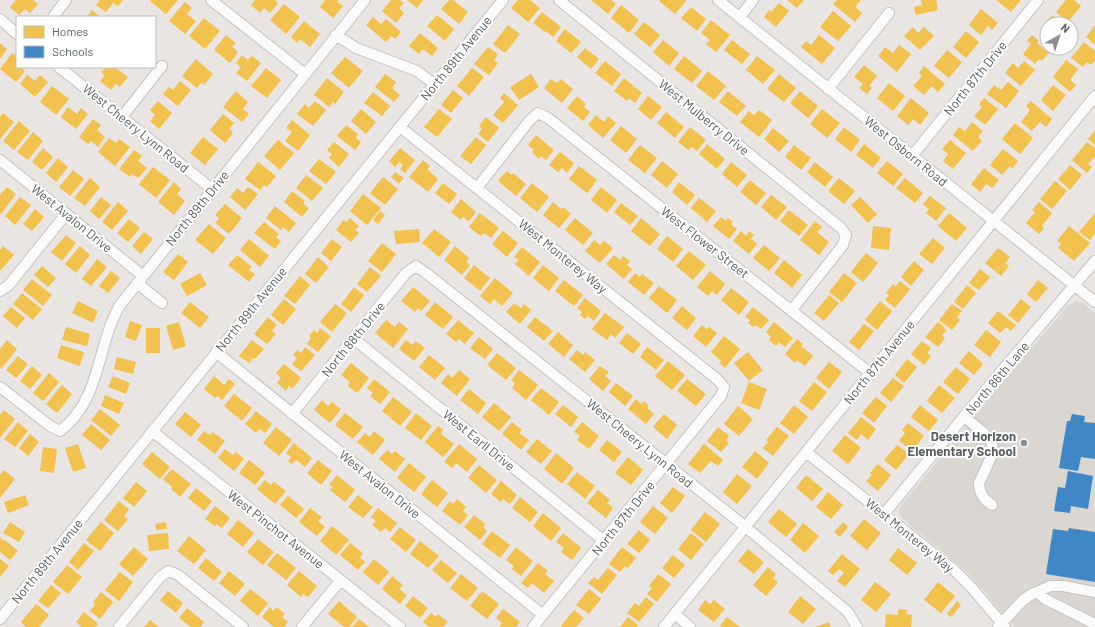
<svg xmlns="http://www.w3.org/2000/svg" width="1095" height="627" viewBox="0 0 1095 627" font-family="Barlow,sans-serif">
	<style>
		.education { fill: #dad6d1 }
		.homes { fill: #f2c14e }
		.schools { fill: #3f88c5 }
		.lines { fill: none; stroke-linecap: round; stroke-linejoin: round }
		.minor-casing { stroke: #c3c3c3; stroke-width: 12 }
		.minor { stroke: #fcfbfb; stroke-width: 10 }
		.poi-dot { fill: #8a8d8e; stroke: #fff; stroke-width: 1.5 }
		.labels { text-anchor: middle; stroke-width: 4; stroke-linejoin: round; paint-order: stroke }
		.street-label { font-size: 13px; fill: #575d60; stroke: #fff }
		.poi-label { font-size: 13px; font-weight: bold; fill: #575d60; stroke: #fff; text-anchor: end }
	</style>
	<rect width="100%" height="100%" fill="#e8e5e2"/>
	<path class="education" d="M1076 301 1081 302 1095 313V627H1015L967 572 905 521 899 514V511L900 507 1005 378 1068 306Z"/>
	<path class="homes" d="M16 0H33L38 4 30 13 25 9 19 15 10 7Z
		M100 0H123L118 6 113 3 106 12 96 5Z
		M150 0H178L166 14 150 1Z
		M255 0H275L278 3 270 13 264 8 260 13 251 5Z
		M325 0H339L337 2 343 6 333 18 320 7Z
		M391 0H400L404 3 399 8 404 13 396 23 382 11Z
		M407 0H423L417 8Z
		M449 0H453L468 12 459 24 441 9Z
		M518 0H530L540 8 528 22 511 8Z
		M591 0H611L616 4 608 14Z
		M660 0H685L686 1 675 14 659 1Z
		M787 0H804L797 8Z
		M837 0H861L855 7 862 13 855 22 833 4Z
		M921 0H936L938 10 916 15 914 7 922 5Z
		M996 0H1021L1011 12Z
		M1066 0H1074L1081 6 1068 22 1056 12Z
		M185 2 192 8 187 14 196 21 185 34 169 21Z
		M779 3 789 11 776 27 764 17 769 10 771 12Z
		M284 4 300 17 286 34 270 20Z
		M621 5 639 20 629 33 611 18Z
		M691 7 706 19 697 31 681 18Z
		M981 9 998 23 992 30 988 26 981 35 969 25Z
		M92 10 100 17H87Z
		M833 11 851 26 838 41 820 27Z
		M542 12 561 27 553 37 546 31 545 32 533 23Z
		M437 15 454 29 445 41 427 26Z
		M1052 15 1062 24H1047V26L1045 24Z
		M373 17 381 24 386 19 401 32 395 39 391 36 386 42 366 25Z
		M204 18 220 31 205 49 189 36Z
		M711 20 730 35 716 52 706 44 710 40 701 33Z
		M304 21 320 34 310 47 300 39 297 43 291 37Z
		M644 22 660 35 650 47 634 34Z
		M508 25 520 34 505 53 493 44Z
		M1095 25V45L1086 37Z
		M913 27 918 33 924 27 934 36 920 50 904 36Z
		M565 29 581 42 571 53 556 41Z
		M966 31 979 42 966 58 953 47Z
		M420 33 438 48 432 56 423 49 419 54 409 46Z
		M226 35 236 43 232 47 238 52 230 63 214 50Z
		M819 35 835 48 822 64 801 47 806 41 811 45Z
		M1032 35 1039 41 1037 43 1049 53 1042 61 1039 59 1035 64 1023 54 1031 44 1027 41Z
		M663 40 679 53 669 66 653 52Z
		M732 40 750 54 742 64 724 50Z
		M1084 42 1095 51V60L1091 65 1087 62 1083 67 1071 58Z
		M0 43 7 49 0 59Z
		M899 45 911 54 897 72 878 56 885 47 893 53Z
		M488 47 498 54 494 60 498 63 489 75 474 64Z
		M585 48 599 59 591 69 577 57Z
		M947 50 962 62 949 78 934 66Z
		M12 53 17 57V67H20L25 71 16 82 0 69Z
		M242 55 248 60 252 56 261 63 247 81 236 73 241 67 236 63Z
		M684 56 702 71 692 83 674 69Z
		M757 56 775 70 763 84 746 70Z
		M345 57 363 71 349 88 331 73Z
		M196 59 213 74 204 85 202 82 197 88 182 76Z
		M1066 60 1078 69 1070 80 1076 85 1070 92 1053 77Z
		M605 61 621 74 612 86 595 73Z
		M1024 61 1035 70 1021 86 1005 73 1013 63 1018 68Z
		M864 65 877 76 869 86 872 88 867 94 859 88 863 84 854 77Z
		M924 66 945 84 938 92 932 86 924 95 913 86 922 76 919 73Z
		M106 67H115L128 77 120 87 116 84 111 90 100 81 105 75 101 72Z
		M266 68 281 80 267 98 251 86Z
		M472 68 484 77 469 96 457 86Z
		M708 71 726 86 714 100 696 86Z
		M385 74 396 82 392 88 400 95 394 102 375 87Z
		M531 74 539 87 519 100 510 87Z
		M779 74 796 88 784 102 767 89Z
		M27 75 35 81 40 75 48 82 35 97 20 84Z
		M327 78 344 92 335 104 333 102 329 107 314 95Z
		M624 78 642 93 635 103 629 98 627 101 614 91Z
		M551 79 557 83 561 79 573 89 562 103 544 88Z
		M180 81 191 90 178 106 163 94 169 87 173 90Z
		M1008 82 1019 91 1006 108 987 94 994 85 1001 90Z
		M889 83 905 96 893 111 877 98Z
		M1053 85 1066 95 1053 111 1041 100Z
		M52 86 69 99 56 115 40 102Z
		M453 90 463 98 451 113 441 105Z
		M236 91 248 102 243 109 249 114 242 122 223 107Z
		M728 91 746 106 737 116 719 102Z
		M800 91 818 106 808 118 790 103Z
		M373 92 390 106 382 116 364 103Z
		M504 93 518 105 503 123 493 115 504 102 500 98Z
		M577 96 586 104 584 107 590 112 583 121 567 108Z
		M648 96 662 107 651 120 638 109Z
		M911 98 929 113 920 125 913 119 908 125 897 116Z
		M984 98 998 109 985 125 974 116 982 107 979 104Z
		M158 101 172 113 159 129 150 121 155 115 150 110Z
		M315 101 326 110 313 126 297 114 305 104 309 108Z
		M1031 101 1052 119 1046 127 1040 122 1032 131 1021 122 1030 110 1026 106Z
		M68 107 77 114 81 108 88 114 76 129 61 117Z
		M361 109 376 122 366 134 351 121Z
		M439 109 452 119 437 137 424 127Z
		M822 109 840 123 827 138 810 124Z
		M759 110 772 120 759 137 740 122 749 111 754 115Z
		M666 112 684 127 675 138 657 123Z
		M3 113 14 122 0 139V117Z
		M223 114 234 123 229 129 233 133 225 143 210 130Z
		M596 115 604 122 608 116 616 123 603 138 588 125Z
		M486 117 499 128 488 142 478 134 482 129 479 126Z
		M93 119 101 125 97 130 105 137 98 147 91 141 88 144 79 137Z
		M292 120 310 135 298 151 285 141 292 132 286 128Z
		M19 121 30 131 14 150 3 141Z
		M972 122 983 131 978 137 982 141 973 151 953 135 959 127 965 131Z
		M1015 123 1033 138 1020 154 1002 139Z
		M346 125 358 134 356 138 361 142 355 150 337 136Z
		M621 126 637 139 626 153 610 140Z
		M690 127 706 140 697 151 692 147 688 150 678 142Z
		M844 127 860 140 851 152 835 139Z
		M773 128 789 141 779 152 764 139Z
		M1095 130V145L1088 139Z
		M33 132 43 141 28 160 17 152Z
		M536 135 554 150 546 160 541 156 539 159 532 152 534 150 528 145Z
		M203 137 218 149 205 165 190 153Z
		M476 137 486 145 471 164 460 156Z
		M109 138 116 143 119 139 130 147 115 166 98 152Z
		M278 140 294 153 280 170 264 156Z
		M950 140 966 153 953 169 943 161 948 154 942 149Z
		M334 142 349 154 339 167 329 158 332 154 327 150Z
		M1087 142 1095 148V158L1094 157 1088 164 1092 167 1087 173 1072 160Z
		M707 144 725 159 717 169 699 154Z
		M864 144 881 158 873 168 856 155Z
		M640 145 657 158 645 173 628 160Z
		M794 145 811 158 801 170 785 157Z
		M43 148 53 157 42 170 32 162Z
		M400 148 415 160 405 173 400 169 403 165 399 162 395 167 389 161Z
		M1003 149 1018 161 1012 169 1010 166 1002 175 990 165Z
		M134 150 142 156 138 161 147 168 138 178 132 174 130 177 119 169Z
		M560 152 574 163 567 173 562 168 558 172 549 165Z
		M58 158 68 167 56 182 46 173Z
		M319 159 336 172 326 184 309 171Z
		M423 160 430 166 427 169 438 179 428 192 409 177Z
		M662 161 678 174 667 188 651 175Z
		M887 161 903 174 893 186 877 173Z
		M258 162 276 176 267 187 264 185 260 190 245 179Z
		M731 162 747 175 737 187 722 174Z
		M815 162 833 177 825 187 807 172Z
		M1070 165 1082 175 1070 190 1058 179Z
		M579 166 597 180 587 193 569 179Z
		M153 167 170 180 156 198 139 184Z
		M984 168 999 180 992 188 986 184 980 192 971 184Z
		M73 170 84 179 70 196 59 187Z
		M507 171 512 175 513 173 526 184 516 196 498 181Z
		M395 172 404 178 399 184 391 177Z
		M306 175 323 188 312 201 296 188Z
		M383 177 398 189 385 205 370 193Z
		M90 178 100 187 85 206 74 198Z
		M839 178 855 191 844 204 828 191Z
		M905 178 923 193 915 203 896 188Z
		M750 180 766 193 756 205 740 192Z
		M1055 181 1067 191 1052 209 1040 199Z
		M174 182 181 189 177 194 185 201 174 215 158 202Z
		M679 182 695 195 687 205 672 192Z
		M443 183 457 194 449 204 435 193Z
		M532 183 549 197 537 212 520 198Z
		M7 187 16 194 0 215V195Z
		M248 187 258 194 245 210 230 197 237 188 243 193Z
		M601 187 617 200 607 213 591 200Z
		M292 191 305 201 303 204 309 208 302 217 284 202Z
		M363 194 381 208 367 225 350 211Z
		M771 195 787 207 776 220 761 207Z
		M930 196 946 208 936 221 926 213 929 209 923 204Z
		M20 197 31 205 15 225 5 216Z
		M101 197 111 205 99 219 90 211Z
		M860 197 877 214 868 223 851 205Z
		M699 198 716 211 707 222 691 208Z
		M461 199 476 212 469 221 463 217 461 220 451 212Z
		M118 202 128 211 112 230 102 222Z
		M553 202 561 209 563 207 571 214 559 228 543 215Z
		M1039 202 1052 213 1042 226 1044 228 1039 234 1026 223 1035 212 1032 210Z
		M621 203 638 216 630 225 614 212Z
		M225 204 242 218 229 234 215 223 219 218 215 215Z
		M275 206 296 223 289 232 283 227 281 230 266 218Z
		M35 209 44 217 32 231 23 224Z
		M789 210 808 225 799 236 780 221Z
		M380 211 385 215 378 224 373 220Z
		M480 213 499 228 491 238 484 233 481 236 469 227Z
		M949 213 967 228 956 241 938 226Z
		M1095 213V233L1090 240 1079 232Z
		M721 217 726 221 728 218 733 222 731 224 737 229 729 239 713 226Z
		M350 218 359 226 355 230 359 233 351 242 336 230 344 220 346 223Z
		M575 218 593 233 583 245 565 230Z
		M641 218 660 234 650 246 631 231Z
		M129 219 140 228 128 242 117 233Z
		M815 221 822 227 817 232 829 242 819 255 800 240Z
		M264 222 279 234 276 237 281 241 275 249 254 233Z
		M209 224 226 238 213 254 195 240Z
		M873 226 891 228 889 250 871 248Z
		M1069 226 1090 243 1074 261 1058 248 1061 244 1057 241Z
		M419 229 420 242 396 244 394 231Z
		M434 229 451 242 439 257 422 243Z
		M503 231 518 243 507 257 492 244Z
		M741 231 746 236 749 231 754 235 751 239 757 244 749 254 733 241Z
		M144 232 153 239 141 254 132 246Z
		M66 235 76 243 62 261 51 252Z
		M667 236 683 249 673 262 657 249Z
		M933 238 945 248 932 264 919 254Z
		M249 239 269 256 260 267 240 250Z
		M332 239 342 247 331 261 321 253Z
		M594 240 600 245 604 241 613 248 600 263 585 251Z
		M382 243 396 254 382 272 368 261Z
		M764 245 780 258 769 271 753 258Z
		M3 246 14 255 0 271V250Z
		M80 246 90 255 76 273 65 264Z
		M455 246 469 258 466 262 470 265 462 275 444 260Z
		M522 247 540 262 529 276 515 264 519 260 514 257Z
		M998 248 1010 257 1005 263 1009 266 1001 276 985 263Z
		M689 251 706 265 693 280 676 266Z
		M866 253 878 263 863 282 851 272Z
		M178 254 188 262 174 280 163 272Z
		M237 255 252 267 249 270 255 274 249 282 228 265Z
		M614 255 620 260 623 256 630 261 627 265 632 269 624 279 606 264Z
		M318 257 329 267 316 283 305 274Z
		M97 259 107 267 91 286 82 279Z
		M784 260 802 275 792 288 774 273Z
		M914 261 924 270 911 286 901 277Z
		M474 265 490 278 480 291 464 278Z
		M543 265 559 278 549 291 533 278Z
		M42 266 56 278 48 287 34 275Z
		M370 267 381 276 367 292 357 284Z
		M980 269 990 277 979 290 969 283Z
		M111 271 120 278 108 293 99 286Z
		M710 271 725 284 717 295 712 291 708 296 697 287Z
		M200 273 207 285 187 296 180 284Z
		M635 273 640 277 642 274 654 283 644 295 628 282Z
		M844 273 857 283 842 302 829 292Z
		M300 276 310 285 295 304 284 296Z
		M495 278 513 293 502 306 494 299 490 304 480 296Z
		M32 279 52 295 43 306 23 290Z
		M564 280 583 295 574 306 555 291Z
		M1038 280 1048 288 1036 302 1027 294Z
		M900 281 910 289 895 308 885 300 889 295 886 293 893 284 896 286Z
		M967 285 976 293 963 309 954 302Z
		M659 286 677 300 667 313 649 298Z
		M354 287 364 295 351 312 341 304Z
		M413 287 430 301 421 311 418 308 415 312 401 301Z
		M731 288 749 302 739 315 721 300Z
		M22 293 42 309 33 320 13 304Z
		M829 295 839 303 824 321 814 313Z
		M585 298 601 311 594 321 588 316 585 319 580 315 582 312 577 308Z
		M284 299 296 309 283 325 271 315Z
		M1021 299 1031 307 1018 323 1008 315Z
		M78 301 98 311 93 323 72 313Z
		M880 301 892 311 877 330 865 320Z
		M190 302 209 317 200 328 181 313Z
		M435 302 453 317 443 329 425 315Z
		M514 303 521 308 524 304 531 310 520 324 506 312Z
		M335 304 347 313 332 332 320 322Z
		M952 304 962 311 957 317 960 320 952 330 939 320Z
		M682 306 696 318 687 330 672 318Z
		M11 307 25 318 17 328 3 316Z
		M753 307 769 320 761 329 756 325 753 327 748 323 750 320 745 317Z
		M998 311 1016 325 1011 331 1006 327 1000 333 988 323Z
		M605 313 624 327 615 338 611 334 607 340 592 329Z
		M268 317 277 325 272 331 276 334 267 344 254 334Z
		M535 317 553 331 544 341 527 327Z
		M386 320 395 327 399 322 408 329 393 348 375 333Z
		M458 320 474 333 465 344 459 339 456 342 446 334Z
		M130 321 142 325 136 341 125 337Z
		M179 322 186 346 173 350 166 326Z
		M774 322 793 338 785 347 779 342 776 346 769 340 771 337 766 332Z
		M938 322 947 330 942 335 945 338 938 347 925 337Z
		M864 324 874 331 859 350 849 342Z
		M702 325 707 329 709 327 717 333 706 347 693 336Z
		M66 327 90 334 87 346 62 340Z
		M146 328H160V353H146Z
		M320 328 331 336 318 352 307 344 311 338 309 336 314 330 317 333Z
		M986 330 1001 342 990 357 974 345Z
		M558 332 573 345 564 357 548 344Z
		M627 333 641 344 633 354 619 343Z
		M724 336 740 349 725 368 719 363 721 361 711 352Z
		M479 337 493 349 485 359 470 348Z
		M797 339 803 344 801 346 813 356 805 366 797 360 795 363 785 354Z
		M7 340 17 349 1 369 0 367V349Z
		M252 340 264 349 255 359 253 358 249 363 239 356Z
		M406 340 412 345 416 341 425 348 414 361 399 349Z
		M922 341 931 348 927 353 931 356 924 365 911 354Z
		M61 345 84 352 80 366 57 358Z
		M305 347 315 355 301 371 292 364 297 358 293 355 297 350 301 353Z
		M647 347 664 360 656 370 640 357Z
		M577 350 583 355 585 352 595 360 585 372 569 359Z
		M969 351 983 364 974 375 959 363Z
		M748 352 763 370 749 381 734 363Z
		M497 353 516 368 506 380 487 365Z
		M429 355 445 368 435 380 419 367Z
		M18 356 28 364 16 378 6 370Z
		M117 357 136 362 133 374 114 369Z
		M907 359 917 367 904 383 895 375Z
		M668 361 685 375 672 390 655 376Z
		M829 362 842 372 829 389 816 378Z
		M351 363 369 378 357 393 348 386 350 382 341 375Z
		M284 364 301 378 292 389 289 386 286 391 277 383 281 378 276 373Z
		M32 366 42 375 30 389 20 381Z
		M600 366 609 372 605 376 611 381 603 391 589 379Z
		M956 367 970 379 958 394 943 382Z
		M459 370 470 379 457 396 441 383 448 374 452 378Z
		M519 370 538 385 526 400 512 388 515 383 511 380Z
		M49 373 59 382 43 401 33 393Z
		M113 376 130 383 126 394 108 387Z
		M214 376 224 385 229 379 235 384 222 400 217 396 215 398 204 389Z
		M893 378 904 386 891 402 880 393Z
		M374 379 390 392 380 404 370 396 373 393 367 388Z
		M687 379 706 394 696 406 677 391Z
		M749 382 767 389 759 410 741 403Z
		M814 382 827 392 812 411 799 401Z
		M616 383 633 396 625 406 609 392Z
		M62 385 72 394 57 413 46 404Z
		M939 385 955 398 942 413 927 401Z
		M541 388 559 402 549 415 531 400Z
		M469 389 486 403 478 414 460 400Z
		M234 394 252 408 242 421 224 406Z
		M105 395 124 403 119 414 101 406Z
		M393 397 412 412 400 426 382 411Z
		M876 397 887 406 874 423 862 413Z
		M636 399 642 404 644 401 649 406 647 408 654 414 646 424 628 409Z
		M322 400 328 406 332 402 341 409 330 423 314 410Z
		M494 403 511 417 499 431 482 417Z
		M563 405 578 417 571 427 555 414Z
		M794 405 808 417 794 434 780 423Z
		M920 405 938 420 929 431 911 417Z
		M738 406 753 419 739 436 724 424Z
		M100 409 120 425 111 436 91 420Z
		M4 410 15 419 0 438V415Z
		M256 411 272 424 265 433 260 429 256 433 245 424Z
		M185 412 201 425 191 437 175 424Z
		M345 413 363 427 353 439 335 425Z
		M416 413 432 426 421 440 405 428Z
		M664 414 677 425 667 439 653 427Z
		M861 417 876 429 868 440 861 434 857 440 848 433Z
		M18 422 28 431 15 447 4 439Z
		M512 422 522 430 519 433 529 440 521 450 502 434Z
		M582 422 599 436 589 449 577 440 580 436 574 432Z
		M908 423 924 436 912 451 899 441 905 433 902 430Z
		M91 424 110 440 101 450 82 435Z
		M438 426 443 430 441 434 454 444 443 457 425 442Z
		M276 427 292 440 279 456 263 443Z
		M718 427 729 436 726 440 729 443 721 452 707 441Z
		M777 427 789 436 773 456 763 448 768 442 766 440Z
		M204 431 210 435 213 432 225 441 215 454 197 440Z
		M374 431 385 440 373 455 357 442 365 433 370 437Z
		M30 434 39 442 28 456 19 448Z
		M845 435 861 448 848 464 832 451Z
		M537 439 552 451 541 464 526 452Z
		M607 440 622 452 614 462 599 450Z
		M294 443 312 458 305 467 296 460 292 464 288 461 291 457 286 453Z
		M78 444 86 468 73 472 65 448Z
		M459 444 477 459 467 472 456 463 452 468 444 462Z
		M704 444 723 460 718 466 711 461 700 473 688 464Z
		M897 445 909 454 896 470 884 460Z
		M43 447 57 449 54 473 40 471Z
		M225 449 233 455 236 452 244 459 234 471 218 458Z
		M387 450 392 454 395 451 405 459 395 472 379 459Z
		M755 451 769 463 757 479 742 467Z
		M152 452 170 467 160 479 142 464Z
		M556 453 574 468 562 484 544 469Z
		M628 457 643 470 631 485 615 473Z
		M249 460 265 473 255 485 239 473Z
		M318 460 332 471 321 485 307 473Z
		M409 463 426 477 414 492 397 478Z
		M878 464 891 475 878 491 866 481 872 475 870 473Z
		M479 465 497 480 486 493 468 478Z
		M172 469 191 484 180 497 171 489 172 487 163 479Z
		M4 470 15 479 0 498V475Z
		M577 472 595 486 585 499 567 484Z
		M737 474 752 486 737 504 723 492Z
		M337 475 355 490 345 502 330 490 333 487 329 485Z
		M806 475 823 489 812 501 796 488Z
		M265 480 271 485 274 482 286 491 275 504 257 489Z
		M432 480 448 493 437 507 421 494Z
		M501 481 517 495 510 504 503 499 501 502 491 494Z
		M136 482 147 491 134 507 123 498Z
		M673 487 685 496 672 513 660 503Z
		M196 488 212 501 204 511 188 498Z
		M598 490 610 500 607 503 613 508 606 518 587 503Z
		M828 492 843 505 831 519 816 507Z
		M25 495 29 505 8 513 4 502Z
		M358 495 373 507 363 518 348 507Z
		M288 496 304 509 296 518 280 505Z
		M520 497 538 512 530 522 512 508Z
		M457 499 466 507 463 511 468 515 460 525 442 511 450 501 453 504Z
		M119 501 129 509 124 516 128 519 118 531 104 520Z
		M215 506 230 518 222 528 216 524 215 526 205 519Z
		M653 506 668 518 655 534 640 522Z
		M310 508 322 517 318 521 325 527 317 536 299 522Z
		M378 508 397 523 390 532 385 528 381 532 372 525 376 521 371 517Z
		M779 509 797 524 786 537 768 522Z
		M705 512 720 524 706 542 691 530Z
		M543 513 561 528 551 541 533 526Z
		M474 515 485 524 483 527 487 531 480 540 464 527Z
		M864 519 881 533 867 550 850 536Z
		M238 520 254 533 243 547 227 534Z
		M10 522 25 532 19 542 3 533Z
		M101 522 114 533 100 551 86 540Z
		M166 522 167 529 156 530 155 524Z
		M843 522 848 527 840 537 834 532Z
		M803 523 819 536 805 553 790 540Z
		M332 526 349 540 336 555 320 541Z
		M400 527 416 540 406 552 390 539Z
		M639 530 650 540 639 553 627 544Z
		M492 531 510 545 500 558 482 544Z
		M168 533 169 549 149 551 147 535Z
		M563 533 581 548 572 560 561 552 564 548 556 542Z
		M691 533 704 544 691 560 678 549Z
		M189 536 206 550 194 564 177 551Z
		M0 538 4 541 5 540 18 551 10 560 0 552Z
		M258 539 274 552 263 565 247 552Z
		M420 541 439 556 428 568 410 554Z
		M84 543 94 551 78 570 69 562Z
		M350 543 363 553 360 558 365 562 358 570 340 555Z
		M134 547 148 559 133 576 119 564Z
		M516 547 533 561 521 576 512 569 514 566 506 560Z
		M622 547 636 558 628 568 625 566 620 572 609 564Z
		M898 548 917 563 907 575 889 560Z
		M748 549 764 562 754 574 738 561Z
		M277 553 296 568 286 580 267 565Z
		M842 554 860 569 845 587 837 581 844 573 839 569 833 575 828 571Z
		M673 555 685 565 674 578 662 568Z
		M206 558 222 572 214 581 198 568Z
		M0 559 9 566 0 577Z
		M374 559 389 572 378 585 363 572Z
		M441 560 457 573 448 583 432 570Z
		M538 563 548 571 545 574 554 581 544 593 532 583 528 588 521 583Z
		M67 565 82 577 68 594 53 582Z
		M768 567 776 574 773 578 778 582 766 596 753 585Z
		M608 568 617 575 602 594 588 583 594 577 598 580Z
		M229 571 245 584 235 596 219 583Z
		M299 571 317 586 308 597 303 594 301 597 287 585Z
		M120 572 133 582 119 601 105 590Z
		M461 574 478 588 467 601 450 588Z
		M658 574 671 584 657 602 647 594 652 588 649 586Z
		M392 576 403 585 399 589 407 595 400 604 382 589Z
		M875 582 891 594 876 612 861 600Z
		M938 582 955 596 941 613 924 600Z
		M51 585 61 593 48 608 38 601Z
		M250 589 268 603 258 616 240 601Z
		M589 589 601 599 589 614 576 605Z
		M168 591 183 603 176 613 160 600Z
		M482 591 499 604 487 619 470 606Z
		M101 592 113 602 100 619 90 611 95 604 93 602Z
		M413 596 428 608 420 618 405 606Z
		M800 596 816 609 803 624 788 612Z
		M646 597 654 604 639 622 627 613 635 603 639 606Z
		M705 600 710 604 714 600 725 609 714 622 698 610Z
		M339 601 357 617 349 627H344L328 614Z
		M957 601 961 605 951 617 947 614Z
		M36 604 49 615 39 627H26L21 622Z
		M270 607 273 611 277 607 285 614 282 617 288 622 284 627H274L262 617Z
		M187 608 204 622 200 627H191L179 618Z
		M503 609 520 622 516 627H499L502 623 496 618Z
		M898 609 907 610 906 614 912 615 911 627H885L886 614 898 615Z
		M574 610 584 618 576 627H562L561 626Z
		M84 612 98 624 95 627H80L81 626 76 622Z
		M431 613 436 617 438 614 448 622 443 627H429L423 622Z
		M628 617 638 625 637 627H620Z
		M727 617 740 627H721L720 626Z
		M359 619 369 627H352Z
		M150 620 159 627H144Z
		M829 622 831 627H815Z"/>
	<path class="schools" d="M1072 414 1085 416 1084 422 1095 423V459L1081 457 1078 471 1059 468 1067 421H1070Z
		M1068 471 1093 476 1088 509 1071 506 1070 513 1054 511 1058 487 1065 488Z
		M1069 528 1095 532V582L1046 574 1053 529 1068 531Z"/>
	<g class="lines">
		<g class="minor-casing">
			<path id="minor" d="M211 0 305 74
				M559 0 841 228 846 235 843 245 791 311
				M718 0 1095 302
				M53 17 66 0
				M740 17 753 0
				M0 19 17 34
				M336 35 356 48 417 71 434 84
				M59 67 212 189
				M828 89 889 13
				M122 117 162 66
				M400 127 717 379 724 387 721 396 533 627
				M912 156 1038 0
				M0 160 143 276
				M477 188 530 120 538 113 548 118 870 373
				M137 283 162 303
				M0 291 8 286 66 214
				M354 339 604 541
				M216 352 543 615
				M0 387 50 426 60 431C102 399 96 346 120 305L365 0
				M292 414 406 273 416 266 426 273 737 520 848 612 857 627
				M964 417C1001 446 998 442 979 483 979 493 984 500 992 505
				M152 431 400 627
				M806 452 954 570 970 586 1005 627
				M884 514 993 381 1095 261
				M1037 592 1045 599 1095 624
				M675 614 690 627
				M0 619 503 0
				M119 627 160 577 169 571 178 575 243 627
				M302 627 341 580
				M664 627 1095 96
				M998 627 1023 600 1032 594 1037 592 1050 586H1063L1095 592"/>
		</g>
		<use href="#minor" class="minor"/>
	</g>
	<circle class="poi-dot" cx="1024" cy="443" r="4"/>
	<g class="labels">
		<g class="street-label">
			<text transform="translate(456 58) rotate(-51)" y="5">North 89th Avenue</text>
			<text transform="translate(975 78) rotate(-51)" y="5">North 87th Drive</text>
			<text transform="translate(704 117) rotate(39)" y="5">West Mulberry Drive</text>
			<text transform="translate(136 128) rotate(39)" y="5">West Cheery Lynn Road</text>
			<text transform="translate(906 151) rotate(39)" y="5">West Osborn Road</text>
			<text transform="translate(197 208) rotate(-51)" y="5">North 89th Drive</text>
			<text transform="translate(72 218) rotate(39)" y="5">West Avalon Drive</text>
			<text transform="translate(705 242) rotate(38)" y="5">West Flower Street</text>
			<text transform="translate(563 256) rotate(39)" y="5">West Monterey Way</text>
			<text transform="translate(251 309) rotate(-51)" y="5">North 89th Avenue</text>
			<text transform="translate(353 339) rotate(-51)" y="5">North 88th Drive</text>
			<text transform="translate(879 362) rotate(-51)" y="5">North 87th Avenue</text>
			<text transform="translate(997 378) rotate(-50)" y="5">North 86th Lane</text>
			<text transform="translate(479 440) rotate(39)" y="5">West Earll Drive</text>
			<text transform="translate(640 443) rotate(39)" y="5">West Cheery Lynn Road</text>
			<text transform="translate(380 484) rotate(39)" y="5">West Avalon Drive</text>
			<text transform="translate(623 518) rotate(-51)" y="5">North 87th Drive</text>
			<text transform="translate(276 529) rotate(38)" y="5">West Pinchot Avenue</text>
			<text transform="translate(910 535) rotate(39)" y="5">West Monterey Way</text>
			<text transform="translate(47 561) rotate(-51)" y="5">North 89th Avenue</text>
		</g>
		<g class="poi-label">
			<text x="1016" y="441">Desert Horizon<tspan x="1016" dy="15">Elementary School</tspan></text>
		</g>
	</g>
	<rect x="16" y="16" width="140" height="52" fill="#ffffff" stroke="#bcbebf"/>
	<rect x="24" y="26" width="20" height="12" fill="#f2c14e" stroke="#bcbebf"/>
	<text x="52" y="36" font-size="12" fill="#575d60">Homes</text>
	<rect x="24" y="46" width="20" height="12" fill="#3f88c5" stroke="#bcbebf"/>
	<text x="52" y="56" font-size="12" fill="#575d60">Schools</text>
	<g transform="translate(1059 36) rotate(39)"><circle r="19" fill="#ffffff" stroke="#bcbebf"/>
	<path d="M0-3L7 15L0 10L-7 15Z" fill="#8a8d8e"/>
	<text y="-6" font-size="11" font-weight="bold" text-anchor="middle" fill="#575d60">N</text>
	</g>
</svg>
